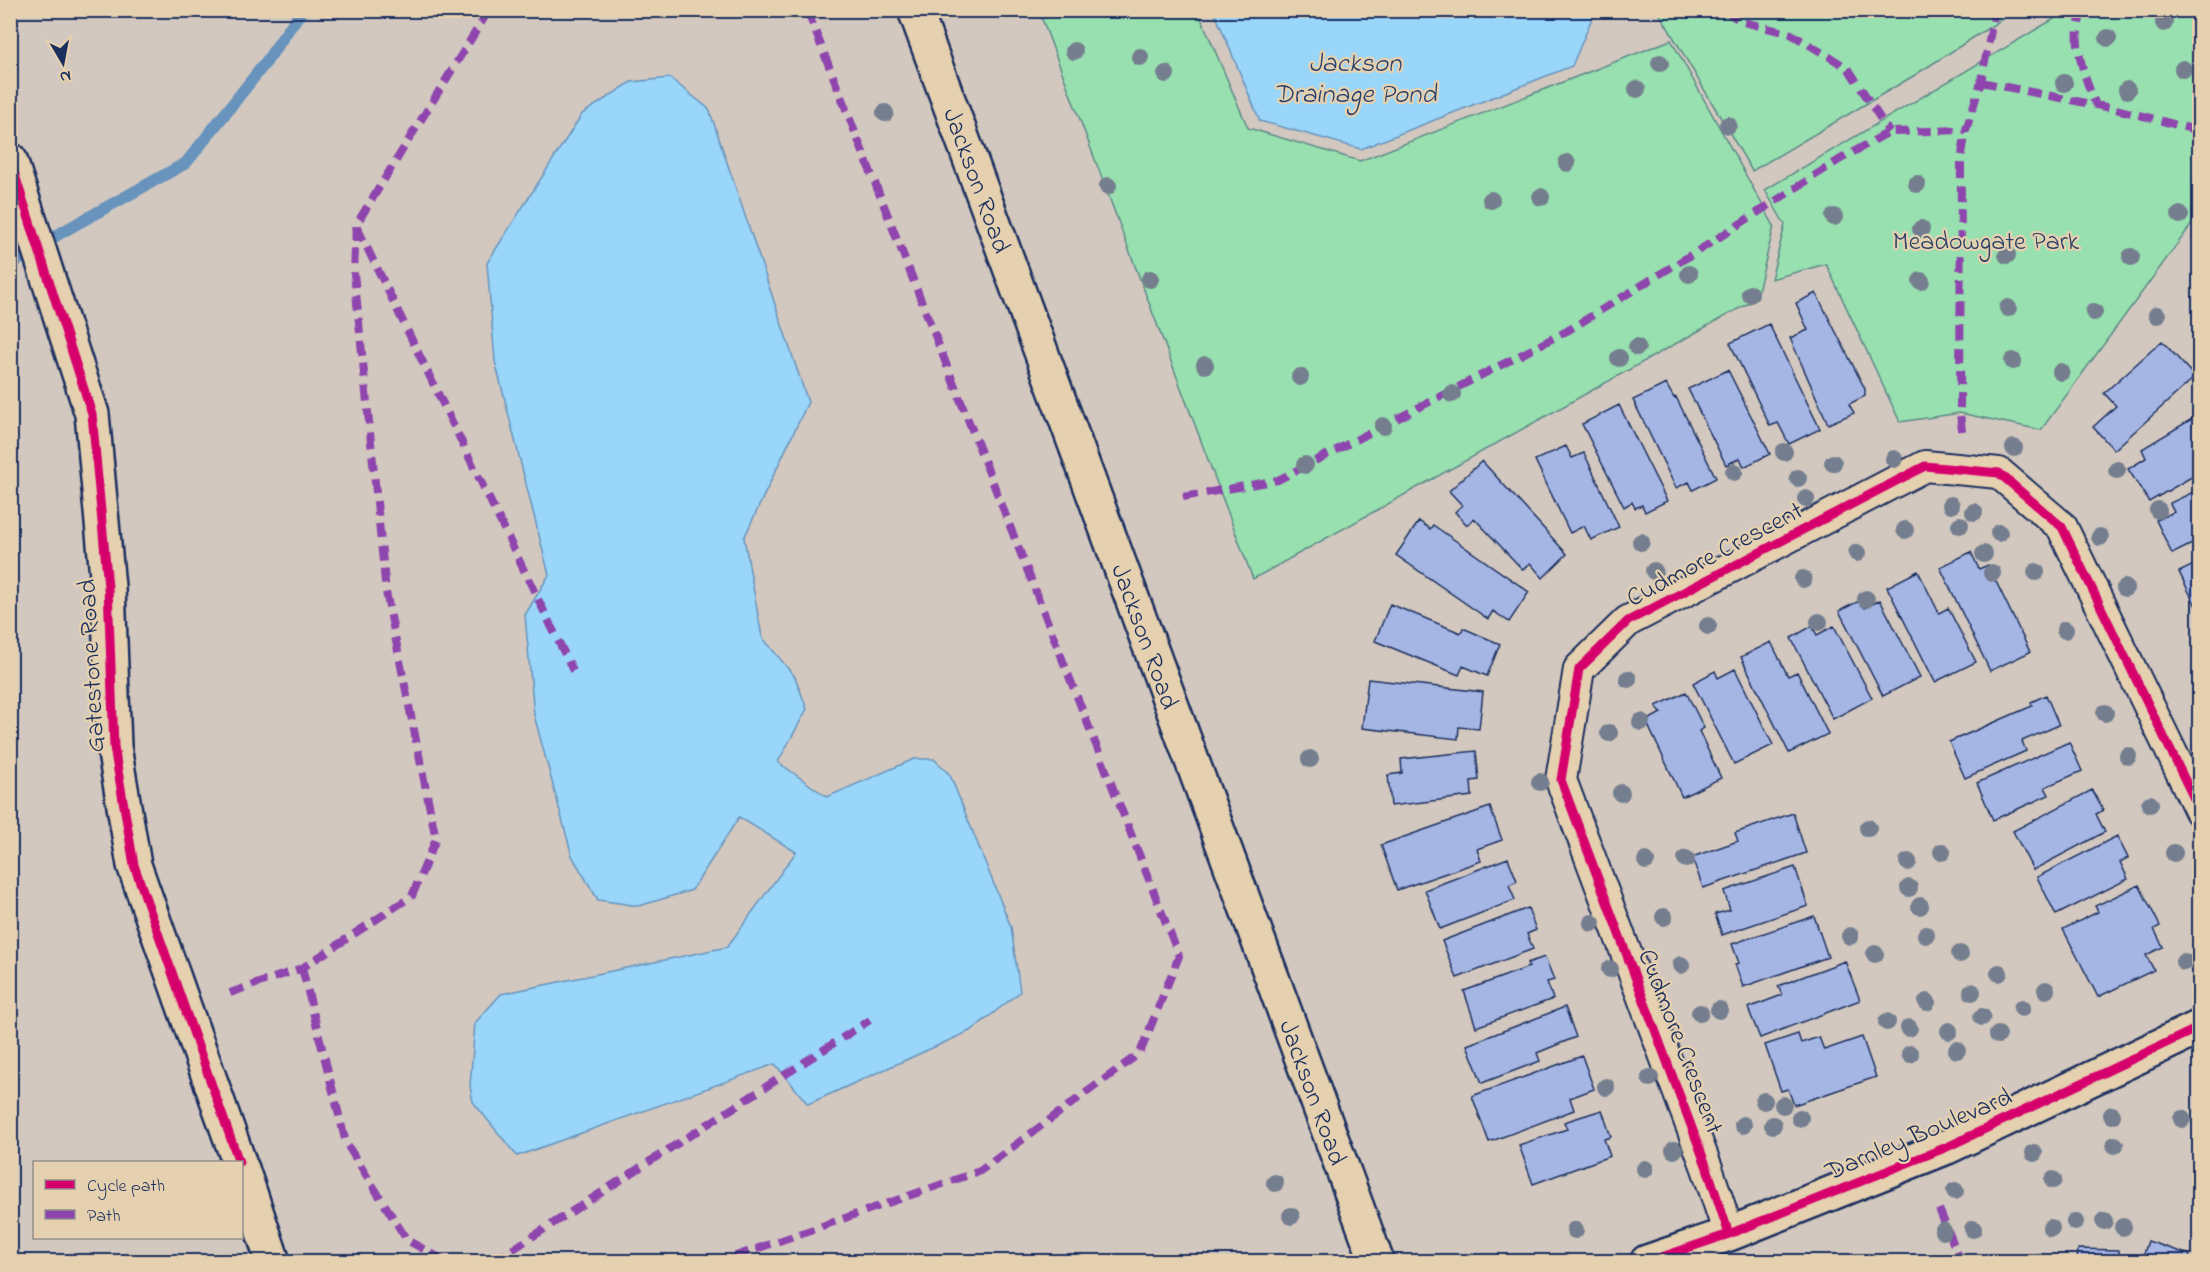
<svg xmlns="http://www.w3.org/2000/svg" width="2210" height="1272" viewBox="0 0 2210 1272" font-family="'Indie Flower',sans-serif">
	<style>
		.green { fill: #98e0af; stroke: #5a8886; stroke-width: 1.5 }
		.water { fill: #99d6fa; stroke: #6793bc; stroke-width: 1.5 }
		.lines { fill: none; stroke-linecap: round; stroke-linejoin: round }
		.stream { stroke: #6793bc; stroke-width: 12 }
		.building { fill: #a5b5e4; stroke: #1b2f5e; stroke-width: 1.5 }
		.minor-casing { stroke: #1b2f5e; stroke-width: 34 }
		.tertiary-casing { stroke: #1b2f5e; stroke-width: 38 }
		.secondary-casing { stroke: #1b2f5e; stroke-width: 38 }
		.minor { stroke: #e5d0af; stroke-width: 30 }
		.tertiary { stroke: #e5d0af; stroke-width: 33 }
		.secondary { stroke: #e5d0af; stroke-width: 33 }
		.quiet { stroke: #8e44ad; stroke-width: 8; stroke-dasharray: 15 8; stroke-linecap: butt }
		.cycleway-casing { stroke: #e5d0af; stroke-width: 13 }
		.cycleway { stroke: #d6006c; stroke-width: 9 }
		.tree { fill: #747e8e }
		.labels { text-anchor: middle; stroke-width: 4.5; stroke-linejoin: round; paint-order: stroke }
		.street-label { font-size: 26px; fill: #1b2f5e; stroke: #e5d0af }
		.park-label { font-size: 26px; fill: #284166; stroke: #e5d0af }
		.water-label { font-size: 27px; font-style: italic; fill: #28406e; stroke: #e5d0af }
	</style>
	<rect width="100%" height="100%" fill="#d2c8bf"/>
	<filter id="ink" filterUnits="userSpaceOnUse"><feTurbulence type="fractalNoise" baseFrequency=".0167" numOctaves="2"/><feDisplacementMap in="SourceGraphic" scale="12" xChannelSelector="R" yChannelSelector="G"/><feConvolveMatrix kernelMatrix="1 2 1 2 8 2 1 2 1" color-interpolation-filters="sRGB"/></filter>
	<g filter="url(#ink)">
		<path class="green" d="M2069 10 2199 11V220L2197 217 2041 430 1960 413 1900 422 1826 264 1771 279 1785 225 1765 190Z
			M1039 11H1198L1248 128 1360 161 1671 40 1774 226 1756 299 1253 579Z
			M1658 11H2015L1915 75 1752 171Z"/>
		<path class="water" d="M1214 11H1595L1572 66 1361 149 1260 121Z
			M670 78 709 109 808 402 744 538 762 637 795 677 807 709 778 762 827 797 914 759H934L950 775 1011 927 1020 992 972 1030 808 1104 775 1064 517 1156 473 1102 470 1086 475 1023 501 994 727 947 796 852 739 817 692 890 639 906 598 900 572 856 534 715 525 615 549 575 495 361 487 263 582 114 631 82Z"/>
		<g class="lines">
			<path class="stream" d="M10 265 64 231 186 163 266 62 302 10"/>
		</g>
		<path class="building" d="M1816 293 1865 389V396L1849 404 1854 413 1828 424 1790 338 1808 330 1796 303Z
			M1769 324 1820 429 1789 444 1778 423 1770 426 1730 343Z
			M2162 341 2195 377 2114 450 2093 427 2116 406 2104 393Z
			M1728 370 1770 454 1744 467 1740 458 1726 465 1688 389Z
			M1666 384 1674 398 1676 397 1716 478 1693 490 1689 482 1676 488 1633 400Z
			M1619 405 1667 501 1645 512 1642 505 1635 508 1632 502 1624 507 1582 424Z
			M2200 414V472L2149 502 2128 469 2146 458 2142 449Z
			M1566 446 1572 458 1584 453 1619 527 1591 540 1584 526 1570 533 1535 460Z
			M1482 461 1567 554 1543 578 1530 563 1523 570 1474 518 1467 525 1455 512 1462 505 1449 491Z
			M2200 489V540L2172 554 2156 520 2174 512 2170 503Z
			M1419 521 1430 529 1433 525 1529 592 1509 622 1493 611 1488 619 1396 555Z
			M2200 551V604L2196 606 2179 572 2198 563 2194 554Z
			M1971 552 1979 569 1988 565 2030 652 1990 671 1940 567Z
			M1918 571 1939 613 1948 608 1976 662 1935 682 1887 587Z
			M1861 600 1865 608 1880 600 1920 677 1883 696 1839 611Z
			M1390 604 1461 633 1463 628 1500 644 1487 676 1463 666 1459 675 1375 641Z
			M1812 626 1817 635 1834 626 1872 698 1833 719 1791 638Z
			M1771 642 1788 676 1797 672 1828 734 1789 753 1741 657Z
			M1735 669 1773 745 1734 764 1693 683 1715 671 1718 678Z
			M1368 679 1483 692 1479 729 1459 727 1458 739 1362 728Z
			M1686 692 1704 728 1699 731 1721 778 1682 797 1646 721 1661 713 1656 706Z
			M2046 695 2059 725 2022 741 2026 751 1965 778 1949 742 2032 706 2031 702Z
			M2069 742 2082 771 2045 787 2049 795 1993 820 1977 783Z
			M1476 751 1479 780 1471 781 1472 796 1391 806 1388 775 1402 773 1401 759Z
			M2092 790 2103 810 2096 814 2105 832 2033 870 2013 831Z
			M1490 807 1502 840 1477 849 1481 861 1397 890 1381 845Z
			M1793 813 1806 853 1703 888 1692 857 1738 841 1735 833Z
			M2117 836 2128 858 2120 862 2128 879 2056 915 2037 877Z
			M1508 858 1517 881 1509 885 1515 900 1440 929 1425 890Z
			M1795 867 1808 906 1722 935 1715 914 1730 910 1724 891Z
			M2139 885 2160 926 2154 929 2163 947 2146 955 2154 970 2098 997 2063 929 2098 912 2095 906Z
			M1528 908 1536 930 1527 934 1533 949 1457 978 1442 941Z
			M1814 916 1828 957 1743 987 1735 964 1739 963 1732 944Z
			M1545 957 1554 980 1547 982 1553 999 1476 1027 1464 991 1529 967 1527 963Z
			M1845 961 1860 1000 1760 1038 1748 1008 1782 995 1778 986Z
			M1565 1007 1576 1037 1537 1053 1540 1061 1482 1083 1467 1045Z
			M1798 1034 1801 1043 1819 1037 1824 1050 1862 1037 1876 1077 1794 1105 1788 1089 1781 1091 1765 1045Z
			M1582 1056 1594 1089 1570 1098 1574 1110 1489 1142 1472 1096Z
			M1602 1110 1611 1137 1604 1139 1610 1156 1533 1184 1519 1145 1567 1129 1564 1122Z
			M2148 1241 2190 1255 2188 1262H2141Z
			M2078 1249 2119 1250V1262H2077Z
			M2042 1254 2044 1262H2010Z"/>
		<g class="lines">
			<g class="minor-casing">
				<path id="minor" d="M1729 1234 1707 1168 1561 780 1579 669 1628 621 1925 466 1999 473 2062 527 2200 811"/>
			</g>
			<g class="tertiary-casing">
				<path id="tertiary" d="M10 160 92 414 108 587 114 747 134 865 239 1162
					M242 1169 273 1262
					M1647 1262 1729 1234 1947 1147 2200 1027"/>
			</g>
			<g class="secondary-casing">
				<path id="secondary" d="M915 10 1377 1262"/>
			</g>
			<use href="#minor" class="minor"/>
			<use href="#tertiary" class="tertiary"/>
			<use href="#secondary" class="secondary"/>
			<path class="quiet" d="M1725 10 1740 21 1791 34 1848 68 1889 132
				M2085 10C2067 32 2086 82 2096 105
				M1981 82 2116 109 2200 131
				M357 227 573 671
				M1962 431 1960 413 1961 161 1966 130 1981 82 1995 10
				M1183 497 1278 480 1567 331 1704 247 1839 160 1889 132 1966 130
				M302 968 346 1143 407 1240 447 1262
				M230 993 302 968 412 896 436 839 386 592 354 273 356 225 489 10
				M1939 1209 1961 1262
				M493 1262 870 1020
				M712 1262 733 1257 980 1171 1140 1053 1179 956 807 10"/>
			<g class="cycleway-casing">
				<path id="cycleway" d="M10 160 92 414 108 587 114 747 134 865 239 1162
					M1729 1234 1707 1168 1561 780 1579 669 1628 621 1925 466 1999 473 2062 527 2200 811
					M1647 1262 1729 1234 1947 1147 2200 1027"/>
			</g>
			<use href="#cycleway" class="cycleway"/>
		</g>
		<g class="tree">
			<circle cx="2164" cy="23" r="9"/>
			<circle cx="2108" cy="38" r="9"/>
			<circle cx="1074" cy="51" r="9"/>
			<circle cx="1140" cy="57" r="9"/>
			<circle cx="1660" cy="63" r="9"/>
			<circle cx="2183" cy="69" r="9"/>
			<circle cx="1166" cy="74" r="9"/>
			<circle cx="2064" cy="83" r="9"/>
			<circle cx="1637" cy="89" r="9"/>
			<circle cx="2127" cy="90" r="9"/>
			<circle cx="885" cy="113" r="9"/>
			<circle cx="1728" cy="125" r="9"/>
			<circle cx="1567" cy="163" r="9"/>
			<circle cx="1917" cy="184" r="9"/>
			<circle cx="1108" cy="186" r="9"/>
			<circle cx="1541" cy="197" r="9"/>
			<circle cx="1491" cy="200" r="9"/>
			<circle cx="2180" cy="215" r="9"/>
			<circle cx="1834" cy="217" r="9"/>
			<circle cx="1921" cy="229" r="9"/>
			<circle cx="2007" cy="255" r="9"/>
			<circle cx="2131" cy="257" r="9"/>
			<circle cx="1689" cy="274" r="9"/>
			<circle cx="1150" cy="279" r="9"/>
			<circle cx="1921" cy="281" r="9"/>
			<circle cx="1750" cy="294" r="9"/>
			<circle cx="2008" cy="308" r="9"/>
			<circle cx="2094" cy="312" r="9"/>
			<circle cx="2157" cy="315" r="9"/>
			<circle cx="1637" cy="347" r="9"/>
			<circle cx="1619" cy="358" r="9"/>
			<circle cx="2013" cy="361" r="9"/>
			<circle cx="1205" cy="365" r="9"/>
			<circle cx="2061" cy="372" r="9"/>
			<circle cx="1300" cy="377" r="9"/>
			<circle cx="1452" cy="394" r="9"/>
			<circle cx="1383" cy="426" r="9"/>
			<circle cx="2014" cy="448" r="9"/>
			<circle cx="1784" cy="452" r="9"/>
			<circle cx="1894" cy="459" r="9"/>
			<circle cx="1833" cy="463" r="9"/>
			<circle cx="1305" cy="465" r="9"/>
			<circle cx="2117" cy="470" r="9"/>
			<circle cx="1734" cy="472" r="9"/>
			<circle cx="1798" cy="478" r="9"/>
			<circle cx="1806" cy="499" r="9"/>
			<circle cx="1951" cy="505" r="9"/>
			<circle cx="2158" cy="510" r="9"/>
			<circle cx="1974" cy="512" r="9"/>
			<circle cx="1960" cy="525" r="9"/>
			<circle cx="1905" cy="530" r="9"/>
			<circle cx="1999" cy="533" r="9"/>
			<circle cx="2100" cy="537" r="9"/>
			<circle cx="1641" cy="542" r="9"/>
			<circle cx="1857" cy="553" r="9"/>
			<circle cx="1984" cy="554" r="9"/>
			<circle cx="1654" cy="571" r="9"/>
			<circle cx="2036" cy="572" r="9"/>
			<circle cx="1992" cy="573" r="9"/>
			<circle cx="1803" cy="579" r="9"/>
			<circle cx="2125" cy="588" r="9"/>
			<circle cx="1866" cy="599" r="9"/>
			<circle cx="1819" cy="622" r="9"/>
			<circle cx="1708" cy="626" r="9"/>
			<circle cx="2065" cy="630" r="9"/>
			<circle cx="1628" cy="679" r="9"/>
			<circle cx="2105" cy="713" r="9"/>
			<circle cx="1641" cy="722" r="9"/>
			<circle cx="1609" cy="733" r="9"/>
			<circle cx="2128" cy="756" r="9"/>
			<circle cx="1310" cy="759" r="9"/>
			<circle cx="1540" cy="782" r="9"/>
			<circle cx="1621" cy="793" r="9"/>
			<circle cx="2150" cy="804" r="9"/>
			<circle cx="1868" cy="828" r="9"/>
			<circle cx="1942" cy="852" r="9"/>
			<circle cx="2174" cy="853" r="9"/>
			<circle cx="1686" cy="859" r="9"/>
			<circle cx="1646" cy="861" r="9"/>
			<circle cx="1908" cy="862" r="9"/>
			<circle cx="1909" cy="888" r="9"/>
			<circle cx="1920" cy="906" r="9"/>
			<circle cx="1664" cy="917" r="9"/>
			<circle cx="1592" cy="923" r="9"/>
			<circle cx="1926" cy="935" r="9"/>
			<circle cx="1850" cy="936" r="9"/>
			<circle cx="1875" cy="954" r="9"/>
			<circle cx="1960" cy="954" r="9"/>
			<circle cx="2184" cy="962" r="9"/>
			<circle cx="1681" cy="965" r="9"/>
			<circle cx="1610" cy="969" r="9"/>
			<circle cx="1999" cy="973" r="9"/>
			<circle cx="2046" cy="990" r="9"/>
			<circle cx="1972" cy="992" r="9"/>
			<circle cx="1927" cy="1002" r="9"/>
			<circle cx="2022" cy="1008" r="9"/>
			<circle cx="1719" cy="1010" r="9"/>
			<circle cx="1700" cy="1013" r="9"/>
			<circle cx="1982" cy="1017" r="9"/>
			<circle cx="1887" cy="1022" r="9"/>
			<circle cx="1909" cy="1028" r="9"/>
			<circle cx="1949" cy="1031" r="9"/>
			<circle cx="1998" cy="1035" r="9"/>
			<circle cx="1957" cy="1050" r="9"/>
			<circle cx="1910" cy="1054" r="9"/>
			<circle cx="1650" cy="1078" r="9"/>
			<circle cx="1606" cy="1087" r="9"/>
			<circle cx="1764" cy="1101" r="9"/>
			<circle cx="1783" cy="1105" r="9"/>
			<circle cx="2112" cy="1115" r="9"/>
			<circle cx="1800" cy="1118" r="9"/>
			<circle cx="2182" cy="1119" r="9"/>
			<circle cx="1743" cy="1125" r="9"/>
			<circle cx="1773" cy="1125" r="9"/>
			<circle cx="2115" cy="1145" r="9"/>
			<circle cx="1674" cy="1150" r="9"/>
			<circle cx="2034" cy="1153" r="9"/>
			<circle cx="1645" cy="1169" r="9"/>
			<circle cx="2053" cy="1180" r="9"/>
			<circle cx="1275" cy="1183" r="9"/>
			<circle cx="1955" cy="1191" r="9"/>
			<circle cx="1291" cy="1216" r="9"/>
			<circle cx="2104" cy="1221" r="9"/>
			<circle cx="2075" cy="1222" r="9"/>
			<circle cx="2123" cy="1227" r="9"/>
			<circle cx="2051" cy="1228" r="9"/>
			<circle cx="1973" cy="1229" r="9"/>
			<circle cx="1575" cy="1230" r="9"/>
			<circle cx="1943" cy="1231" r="9"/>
		</g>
	</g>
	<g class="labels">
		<g class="street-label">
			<text transform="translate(978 180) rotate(70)" y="9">Jackson Road</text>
			<text transform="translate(1714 553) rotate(-28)" y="9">Cudmore Crescent</text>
			<text transform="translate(1146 636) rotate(70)" y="9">Jackson Road</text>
			<text transform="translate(90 666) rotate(-93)" y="9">Gatestone Road</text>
			<text transform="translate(1682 1041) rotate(69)" y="9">Cudmore Crescent</text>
			<text transform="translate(1314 1092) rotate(70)" y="9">Jackson Road</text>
			<text transform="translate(1918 1133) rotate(-23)" y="9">Darnley Boulevard</text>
		</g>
		<g class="park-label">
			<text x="1986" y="249">Meadowgate Park</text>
		</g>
		<g class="water-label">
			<text x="1355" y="71">Jackson<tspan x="1355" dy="31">Drainage Pond</tspan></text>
		</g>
	</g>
	<rect width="2210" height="1272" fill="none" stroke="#e5d0af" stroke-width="36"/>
	<rect x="18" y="18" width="2174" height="1236" fill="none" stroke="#1b2f5e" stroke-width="2" filter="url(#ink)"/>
	<rect x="33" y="1161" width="210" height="78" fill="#e5d0af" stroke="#94908f" stroke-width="1.5"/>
	<rect x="45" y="1180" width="30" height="9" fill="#d6006c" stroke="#94908f" stroke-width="1.5"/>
	<text x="87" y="1191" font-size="18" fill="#1b2f5e">Cycle path</text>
	<rect x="45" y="1210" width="30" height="9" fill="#8e44ad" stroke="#94908f" stroke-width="1.5"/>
	<text x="87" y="1221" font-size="18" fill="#1b2f5e">Path</text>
	<g transform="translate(63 63) rotate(170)" stroke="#e5d0af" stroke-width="4.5" paint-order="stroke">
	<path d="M0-4.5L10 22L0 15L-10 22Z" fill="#1b2f5e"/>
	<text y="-9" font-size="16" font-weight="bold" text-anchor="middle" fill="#1b2f5e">N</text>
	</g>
</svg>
